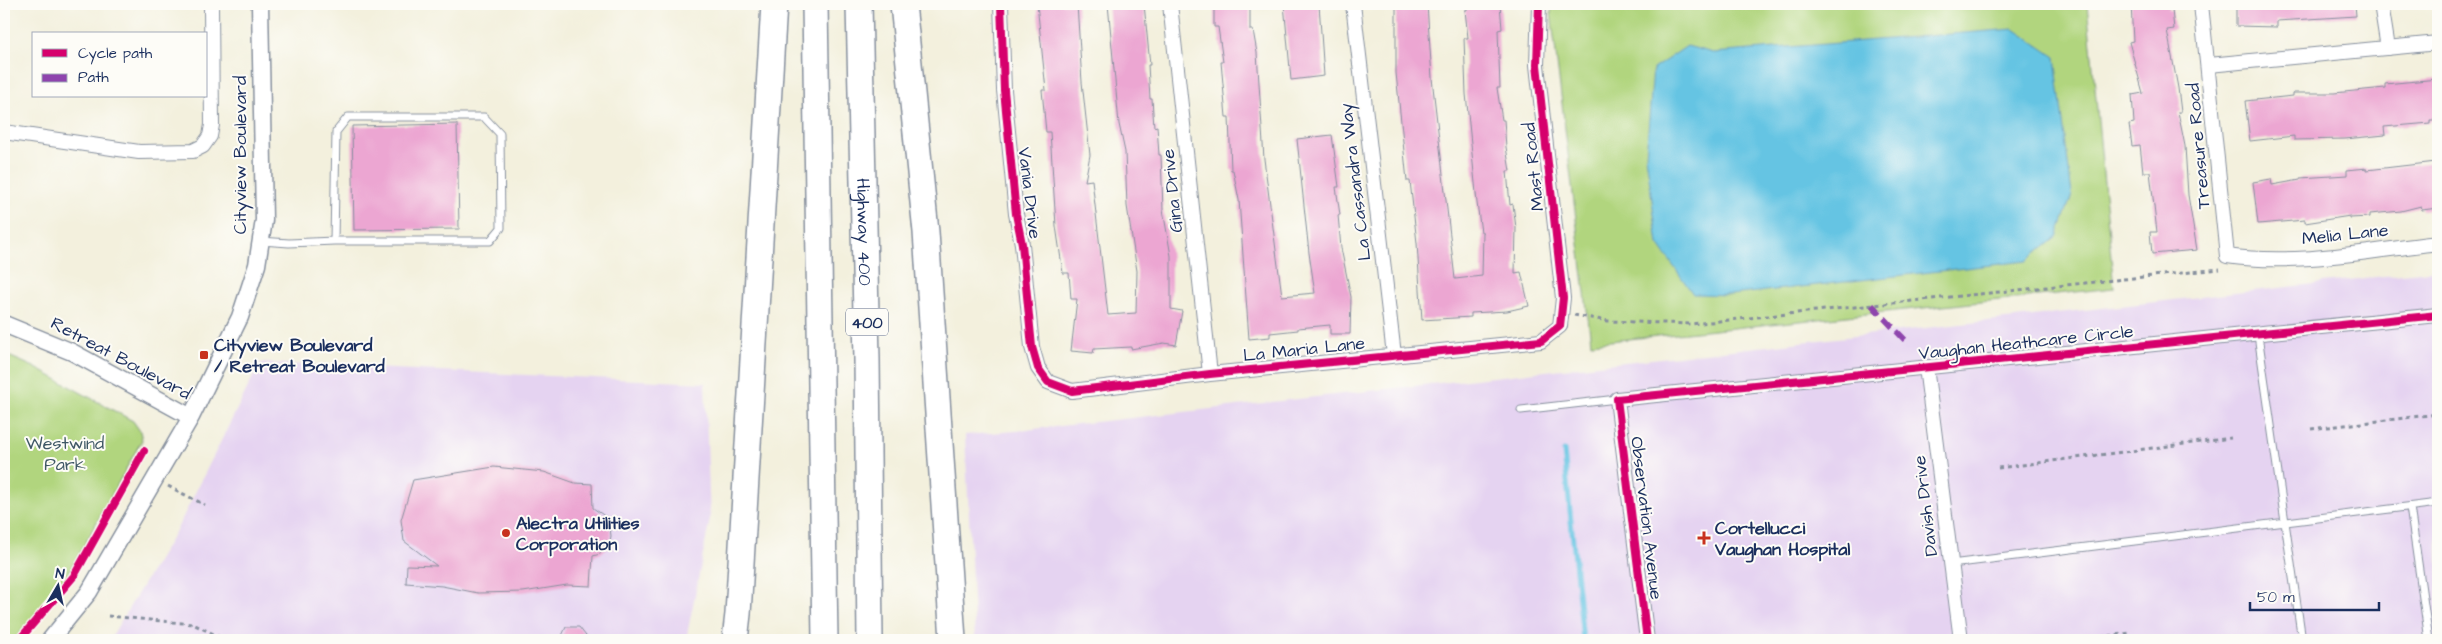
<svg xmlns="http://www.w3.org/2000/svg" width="2442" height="644" viewBox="0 0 2442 644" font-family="'Architects Daughter',sans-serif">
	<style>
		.built { fill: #e5d3f1 }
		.green { fill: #b1d57e; stroke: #66826e }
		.water { fill: #65c4e3; stroke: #407aa0 }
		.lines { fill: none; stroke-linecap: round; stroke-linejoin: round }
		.stream { stroke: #65c4e3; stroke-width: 5 }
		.building { fill: #eca6d2 }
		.service-casing { stroke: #87909e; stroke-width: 9 }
		.minor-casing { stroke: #87909e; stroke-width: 16 }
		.tertiary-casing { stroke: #87909e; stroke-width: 19 }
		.motorway-casing { stroke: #87909e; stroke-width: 28 }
		.path { stroke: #87909e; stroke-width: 3; stroke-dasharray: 4 4; stroke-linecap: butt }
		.service { stroke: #fff; stroke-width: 7 }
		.minor { stroke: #fff; stroke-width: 14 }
		.tertiary { stroke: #fff; stroke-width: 16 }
		.motorway { stroke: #fff; stroke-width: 25 }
		.quiet { stroke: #8e44ad; stroke-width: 6; stroke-dasharray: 12 6; stroke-linecap: butt }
		.cycleway-casing { stroke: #fdfcf7; stroke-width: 11 }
		.cycleway { stroke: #d6006c; stroke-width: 8 }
		.poi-dot { fill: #c8321e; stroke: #fdfcf7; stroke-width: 2 }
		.labels { text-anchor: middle; stroke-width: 4; stroke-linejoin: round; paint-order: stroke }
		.shield { fill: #fdfcf7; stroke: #5f6c8c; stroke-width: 1 }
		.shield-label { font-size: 16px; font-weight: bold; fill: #1b2f5e }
		.street-label { font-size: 18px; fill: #1b2f5e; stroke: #fdfcf7 }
		.poi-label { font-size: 18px; font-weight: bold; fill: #1b2f5e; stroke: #fdfcf7; text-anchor: start }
		.park-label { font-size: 18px; fill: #405866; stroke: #fdfcf7 }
	</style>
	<rect width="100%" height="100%" fill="#fdfcf7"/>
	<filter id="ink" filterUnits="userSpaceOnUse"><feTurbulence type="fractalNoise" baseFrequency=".02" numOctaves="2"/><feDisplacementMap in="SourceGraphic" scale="10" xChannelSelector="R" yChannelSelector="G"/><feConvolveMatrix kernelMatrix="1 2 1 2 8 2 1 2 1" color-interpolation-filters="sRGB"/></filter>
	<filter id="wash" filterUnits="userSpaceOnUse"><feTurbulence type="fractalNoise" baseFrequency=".0096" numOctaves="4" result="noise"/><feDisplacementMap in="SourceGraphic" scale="20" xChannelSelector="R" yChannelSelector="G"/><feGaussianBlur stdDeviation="1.12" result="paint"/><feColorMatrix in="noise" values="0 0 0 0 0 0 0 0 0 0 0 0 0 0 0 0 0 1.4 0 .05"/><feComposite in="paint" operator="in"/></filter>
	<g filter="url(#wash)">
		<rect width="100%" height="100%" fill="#f3f0dd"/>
		<path class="built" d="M2438 270V640H975L965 435 1016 431Z
			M260 363 705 383 710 519 686 640 110 639 177 529Z"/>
		<path class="green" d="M1552 4H2087L2114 288 1591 343 1551 13Z
			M4 354 34 367 133 421 140 431 142 440 65 580 14 640H4Z"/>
		<path class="water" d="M2014 29 2055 57 2072 195 2057 237 2026 261 1731 295 1693 294 1658 244 1646 156 1653 69 1687 46 1713 53Z"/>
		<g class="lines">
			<path class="stream" d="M1564 451 1583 640"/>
		</g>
		<g id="blocks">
			<path class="building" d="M1037 4H1077L1082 82 1090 155 1085 181 1092 180 1108 315 1136 313 1137 271 1127 206 1125 152 1119 124 1108 4H1144L1150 65H1148L1150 99H1152L1154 127 1157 126 1159 155H1161L1163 210 1171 256V309L1182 311 1176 345 1164 343 1131 349V347L1094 349 1093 353 1071 351 1077 299H1071L1069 273H1063L1056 226 1050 132H1046L1042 90H1046Z
				M1214 4H1250V30H1253L1257 53 1264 159 1282 296 1315 293 1309 253 1297 139 1332 135 1339 187H1336L1340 215H1338L1341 248 1351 297 1350 334H1330V325L1298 328V330L1270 333V337L1249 339 1239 200 1233 170H1231L1229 117H1226L1221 62H1223L1218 27H1214Z
				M1284 4H1319L1324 76 1291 80Z
				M1396 4H1427L1432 78 1455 279 1482 276 1483 232H1481L1477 203 1466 94 1464 38H1468L1465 10H1467V4H1500L1502 29 1498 30 1500 88H1497L1502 120H1504L1506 147 1510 171H1507L1510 205 1513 204 1516 228 1515 273 1521 272 1529 306 1507 311 1471 313V317L1422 320 1417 243 1410 181H1407L1396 73Z
				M2131 4H2168V10H2172L2174 29 2167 30 2178 88 2181 112H2178L2185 146 2188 195 2197 250 2152 254 2150 232H2157L2150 172H2143L2140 145 2132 146 2129 124 2134 123 2132 95 2143 93 2129 42 2133 41Z
				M2236 4H2355L2356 16 2277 21V27L2236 26Z
				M2438 79V120H2430V123L2384 127 2385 135 2345 139 2294 140V136L2250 141 2245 101 2293 96V93H2334L2385 88V84Z
				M457 124 459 229 354 230 352 126Z
				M2436 162 2438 208 2422 210 2421 206 2401 211 2370 214V217L2350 218V216L2305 223V220L2258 224 2253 182 2271 179 2272 185 2300 180V178L2347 175V170L2367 168V170Z
				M494 467 544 472 575 483 592 484 593 508 609 519 611 536 609 546 600 554 593 556 591 586 567 585 523 592 478 593 442 586 406 583 407 565 437 566 404 541 401 520 413 480Z
				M566 627H579L589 640H560Z"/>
		</g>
	</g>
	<g filter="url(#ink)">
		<use href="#blocks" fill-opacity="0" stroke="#87909e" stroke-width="1"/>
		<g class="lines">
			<g class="service-casing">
				<path id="service" d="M261 241 289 243 334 241H490L501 228 500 134 484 117H348L336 132 334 241
					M2258 335 2302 640
					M1521 410 1617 399
					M2410 507 2429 640
					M1951 564 2438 503"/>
			</g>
			<g class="minor-casing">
				<path id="minor" d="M1001 4 1004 90 1016 214 1022 244 1032 347 1038 368 1048 382 1072 391 1210 374 1541 341 1560 326 1563 298 1537 65 1539 4
					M1170 4 1210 374
					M1353 4 1394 355
					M2201 4 2227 256C2297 266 2369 251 2438 243
					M2381 4 2388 48
					M2209 65 2438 43
					M4 132 139 152 193 151 203 146 210 136 212 125 211 4
					M1926 367 1961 640
					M1647 640 1617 399 2438 315"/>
			</g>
			<g class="tertiary-casing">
				<path id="tertiary" d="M4 324 72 352 191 417
					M50 640 89 592 191 417 240 317 257 265 264 220 260 4"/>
			</g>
			<g class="motorway-casing">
				<g id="motorway">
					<path d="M815 4 825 640"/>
					<path id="s1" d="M859 4 867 359 870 640"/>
					<path d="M903 4 926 232 953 640"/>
					<path d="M735 640 738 614 774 4"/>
				</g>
			</g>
			<path class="path" d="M1574 315 1608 321 1691 324 2220 269
				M2311 429 2438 414
				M1998 468 2231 438
				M168 486 205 505
				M108 616 193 624 226 640
				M2077 640 2130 633"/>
			<use href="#service" class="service"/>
			<use href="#minor" class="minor"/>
			<use href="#tertiary" class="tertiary"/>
			<use href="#motorway" class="motorway"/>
			<path class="quiet" d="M1872 305 1905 340"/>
			<g class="cycleway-casing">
				<path id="cycleway" d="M1001 4 1004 90 1016 214 1022 244 1032 347 1038 368 1048 382 1072 391 1210 374 1541 341 1560 326 1563 298 1537 65 1539 4
					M19 640 74 576 144 451
					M1647 640 1617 399 2438 315"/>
			</g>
			<use href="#cycleway" class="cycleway"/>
		</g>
	</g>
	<g class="poi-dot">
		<rect x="199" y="350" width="10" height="10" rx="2.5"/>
		<circle cx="506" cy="533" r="5"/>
		<path d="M1701.5 530.5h5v5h5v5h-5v5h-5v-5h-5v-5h5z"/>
	</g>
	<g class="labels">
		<rect class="shield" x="846" y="308.5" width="42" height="27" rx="4"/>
		<g class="shield-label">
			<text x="867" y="328">400</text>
		</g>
		<g class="street-label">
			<text transform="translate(2198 146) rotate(-95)" y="6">Treasure Road</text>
			<text transform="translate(240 155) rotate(-90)" y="6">Cityview Boulevard</text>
			<text transform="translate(1533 167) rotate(-96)" y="6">Mast Road</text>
			<text transform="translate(1355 182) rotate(-97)" y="6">La Cassandra Way</text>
			<text transform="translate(1172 191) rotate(-96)" y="6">Gina Drive</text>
			<text transform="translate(1030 193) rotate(83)" y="6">Vania Drive</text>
			<text dy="6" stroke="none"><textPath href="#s1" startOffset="228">Highway 400</textPath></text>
			<text transform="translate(2345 234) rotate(-6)" y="6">Melia Lane</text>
			<text transform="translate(2026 342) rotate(-6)" y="6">Vaughan Heathcare Circle</text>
			<text transform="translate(1304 349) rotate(-6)" y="6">La Maria Lane</text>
			<text transform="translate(121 358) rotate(28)" y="6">Retreat Boulevard</text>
			<text transform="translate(1925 506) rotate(-97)" y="6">Davish Drive</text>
			<text transform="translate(1647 518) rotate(83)" y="6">Observation Avenue</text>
		</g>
		<g class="poi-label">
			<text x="214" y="351">Cityview Boulevard<tspan x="214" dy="21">/ Retreat Boulevard</tspan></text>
			<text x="516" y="529">Alectra Utilities<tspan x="516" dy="21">Corporation</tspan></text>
			<text x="1715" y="534">Cortellucci<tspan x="1715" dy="21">Vaughan Hospital</tspan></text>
		</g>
		<g class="park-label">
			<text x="65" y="449">Westwind<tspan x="65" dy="21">Park</tspan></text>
		</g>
	</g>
	<rect width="2442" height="644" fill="none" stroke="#fdfcf7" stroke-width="20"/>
	<rect x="32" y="32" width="175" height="65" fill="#fdfcf7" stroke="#a3aaba"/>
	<rect x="42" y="49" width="25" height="8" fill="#d6006c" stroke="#a3aaba"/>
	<text x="78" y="58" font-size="15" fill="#1b2f5e">Cycle path</text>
	<rect x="42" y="74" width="25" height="8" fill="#8e44ad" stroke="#a3aaba"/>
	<text x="78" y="82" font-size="15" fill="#1b2f5e">Path</text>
	<g transform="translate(58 586) rotate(9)" stroke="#fdfcf7" stroke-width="4" paint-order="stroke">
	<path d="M0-4L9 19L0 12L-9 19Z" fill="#1b2f5e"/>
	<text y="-8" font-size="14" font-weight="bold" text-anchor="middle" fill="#1b2f5e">N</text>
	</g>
	<path d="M2250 602v8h129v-8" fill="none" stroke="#1b2f5e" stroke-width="2.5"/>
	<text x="2257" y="602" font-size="15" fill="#1b2f5e" stroke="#fdfcf7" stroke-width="4" paint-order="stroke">50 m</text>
</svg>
